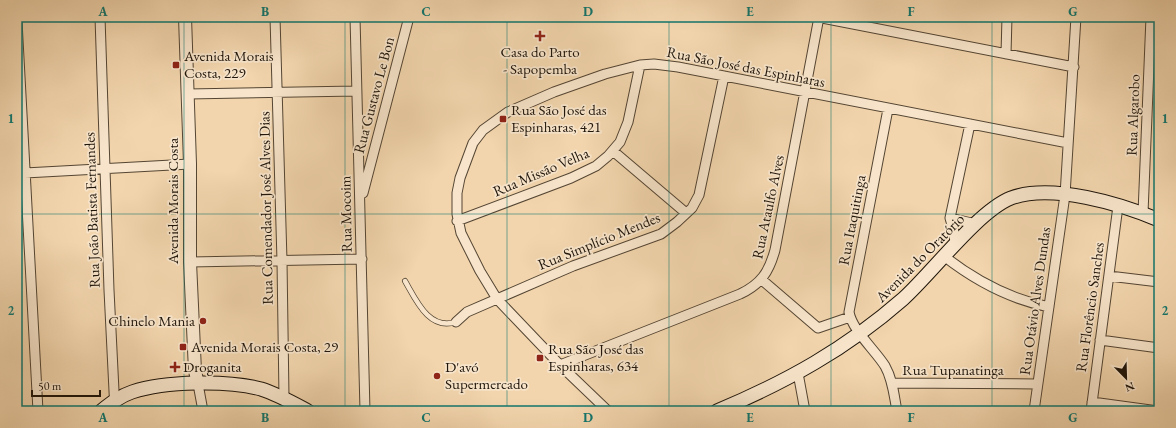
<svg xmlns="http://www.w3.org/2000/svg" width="1176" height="428" viewBox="0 0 1176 428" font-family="'EB Garamond',serif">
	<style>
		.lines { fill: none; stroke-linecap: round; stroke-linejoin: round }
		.service-casing { stroke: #544533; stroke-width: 6 }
		.minor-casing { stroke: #544533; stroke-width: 11 }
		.tertiary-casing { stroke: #544533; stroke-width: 14 }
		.secondary-casing { stroke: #1f150a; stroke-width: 15 }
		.service { stroke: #f7e4ca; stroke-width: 4.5 }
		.minor { stroke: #f7e4ca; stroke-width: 9 }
		.tertiary { stroke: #f7e4ca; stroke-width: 12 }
		.secondary { stroke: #f7e4ca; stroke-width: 13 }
		.grid { fill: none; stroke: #0f766e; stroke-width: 1; stroke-opacity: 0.55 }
		.poi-dot { fill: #8f2418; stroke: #f7e4ca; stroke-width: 1.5 }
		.labels { text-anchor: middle; stroke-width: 3.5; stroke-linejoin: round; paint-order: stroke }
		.poi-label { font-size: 15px; fill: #1f150a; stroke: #f7e4ca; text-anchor: start }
		.street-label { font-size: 15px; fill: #1f150a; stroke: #f7e4ca }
		.neatline { fill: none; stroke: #0f766e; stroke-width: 1.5 }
		.grid-label { font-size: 13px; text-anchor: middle; font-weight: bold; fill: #0f766e }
	</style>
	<rect width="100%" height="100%" fill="#f2d5ad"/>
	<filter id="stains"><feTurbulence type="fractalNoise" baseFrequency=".005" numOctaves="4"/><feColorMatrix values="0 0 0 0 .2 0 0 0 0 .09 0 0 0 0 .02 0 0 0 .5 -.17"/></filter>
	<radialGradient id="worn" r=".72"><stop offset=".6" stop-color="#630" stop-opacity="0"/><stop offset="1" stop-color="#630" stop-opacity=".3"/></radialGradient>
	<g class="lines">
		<g class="service-casing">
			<path id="service" d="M405 281C416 300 429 331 456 322"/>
		</g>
		<g class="minor-casing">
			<path id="minor" d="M100 17 109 290 115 411
				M275 17 282 261 284 398
				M355 17 365 411
				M817 17 1074 67
				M17 21 38 411
				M1006 54 1007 17
				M188 94 357 91
				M888 109 849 312C852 330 875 350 885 366 893 380 894 396 897 411
				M613 151 686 213
				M25 173 190 164
				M363 193 409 17
				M1143 213 1151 17
				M950 218 976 224
				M457 221 571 178 596 166 608 156 620 142 628 122 640 65
				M955 245 954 232 950 218 970 124
				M945 257C976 281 1009 299 1049 307
				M190 262 362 259
				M1109 276 1159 282
				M762 280 818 328 850 317
				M456 322 467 312 573 266 661 234 677 222 692 208 699 195 724 76
				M1100 340 1159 348
				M560 365 740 294C761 284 769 272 775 250L819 17
				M798 373 805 411
				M892 383 1037 384
				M198 384 203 411
				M1092 402 1158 411
				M608 411 560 365 497 299 480 271 461 233 457 214V193L460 178 473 143 483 130 508 112 554 92 605 74 640 65 654 64 678 67 1068 143
				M1034 411 1065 195 1076 17
				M1091 411 1118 206"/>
		</g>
		<g class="tertiary-casing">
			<path id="tertiary" d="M185 17 190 164V262L195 371 198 384"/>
		</g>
		<g class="secondary-casing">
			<path id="secondary" d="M101 411C111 403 120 396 132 392 165 381 228 380 261 389 277 394 293 403 308 411
				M717 411C786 382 846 349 903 299 932 273 978 211 1011 198 1052 183 1121 204 1159 220"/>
		</g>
		<use href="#service" class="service"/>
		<use href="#minor" class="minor"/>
		<use href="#tertiary" class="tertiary"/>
		<use href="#secondary" class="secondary"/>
	</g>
	<path class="grid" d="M184 17V411M345 17V411M507 17V411M669 17V411M831 17V411M992 17V411M17 214H1159"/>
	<g class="poi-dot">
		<path d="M538 30h4v4h4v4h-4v4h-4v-4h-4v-4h4z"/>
		<rect x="172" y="61" width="8" height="8" rx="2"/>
		<rect x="499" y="115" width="8" height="8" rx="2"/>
		<circle cx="203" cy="321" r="4"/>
		<rect x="179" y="343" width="8" height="8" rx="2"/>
		<rect x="536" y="354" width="8" height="8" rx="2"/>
		<path d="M173 361h4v4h4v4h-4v4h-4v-4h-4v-4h4z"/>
		<circle cx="437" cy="376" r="4"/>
	</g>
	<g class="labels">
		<g class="poi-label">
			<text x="540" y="57" text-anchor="middle">Casa do Parto<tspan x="540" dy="17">- Sapopemba</tspan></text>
			<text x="184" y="61">Avenida Morais<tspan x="184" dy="17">Costa, 229</tspan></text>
			<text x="511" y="115">Rua São José das<tspan x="511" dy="17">Espinharas, 421</tspan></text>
			<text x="195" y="326" text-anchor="end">Chinelo Mania</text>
			<text x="191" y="352">Avenida Morais Costa, 29</text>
			<text x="548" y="354">Rua São José das<tspan x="548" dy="17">Espinharas, 634</tspan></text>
			<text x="183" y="372">Droganita</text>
			<text x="445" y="372">D'avó<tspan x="445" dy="17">Supermercado</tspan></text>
		</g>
		<g class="street-label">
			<text transform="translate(746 67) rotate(11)" y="5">Rua São José das Espinharas</text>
			<text transform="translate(374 95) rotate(-75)" y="5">Rua Gustavo Le Bon</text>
			<text transform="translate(1133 115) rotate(-88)" y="5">Rua Algarobo</text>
			<text transform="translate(541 172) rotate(-23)" y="5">Rua Missão Velha</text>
			<text transform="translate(173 201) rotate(-90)" y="5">Avenida Morais Costa</text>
			<text transform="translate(768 207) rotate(-78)" y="5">Rua Ataulfo Alves</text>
			<text transform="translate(266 208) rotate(-91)" y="5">Rua Comendador José Alves Dias</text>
			<text transform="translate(92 210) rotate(-92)" y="5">Rua João Batista Fernandes</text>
			<text transform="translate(346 214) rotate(-91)" y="5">Rua Mocoim</text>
			<text transform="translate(852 220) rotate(-79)" y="5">Rua Itaquitinga</text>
			<text transform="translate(599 241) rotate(-22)" y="5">Rua Simplício Mendes</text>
			<text transform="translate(920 258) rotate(-45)" y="5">Avenida do Oratório</text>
			<text transform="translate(1035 301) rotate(-82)" y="5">Rua Otávio Alves Dundas</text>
			<text transform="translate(1090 307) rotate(-82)" y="5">Rua Florêncio Sanches</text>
			<text x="953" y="375">Rua Tupanatinga</text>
		</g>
	</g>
	<rect width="1176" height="428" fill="none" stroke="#f2d5ad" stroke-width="44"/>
	<g transform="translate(1126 378) rotate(157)" stroke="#f7e4ca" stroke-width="3" paint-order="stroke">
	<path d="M0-3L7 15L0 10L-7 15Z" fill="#1f150a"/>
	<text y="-6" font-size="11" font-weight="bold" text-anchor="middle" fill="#1f150a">N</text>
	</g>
	<path d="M32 390v6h68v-6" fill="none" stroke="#1f150a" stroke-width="2"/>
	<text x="38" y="390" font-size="12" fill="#1f150a" stroke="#f7e4ca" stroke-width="3" paint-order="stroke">50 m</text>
	<rect x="22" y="22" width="1132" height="384" class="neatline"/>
	<g class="grid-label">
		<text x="103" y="16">A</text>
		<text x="265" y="16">B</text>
		<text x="426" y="16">C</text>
		<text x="588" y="16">D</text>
		<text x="750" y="16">E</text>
		<text x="911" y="16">F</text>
		<text x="1073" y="16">G</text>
		<text x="11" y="123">1</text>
		<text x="1165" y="123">1</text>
		<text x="11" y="315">2</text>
		<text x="1165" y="315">2</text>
		<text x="103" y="422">A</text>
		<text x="265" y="422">B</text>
		<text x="426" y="422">C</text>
		<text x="588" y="422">D</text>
		<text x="750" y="422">E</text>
		<text x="911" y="422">F</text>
		<text x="1073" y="422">G</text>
	</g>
	<rect width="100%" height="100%" filter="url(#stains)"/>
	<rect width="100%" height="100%" fill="url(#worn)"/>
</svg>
